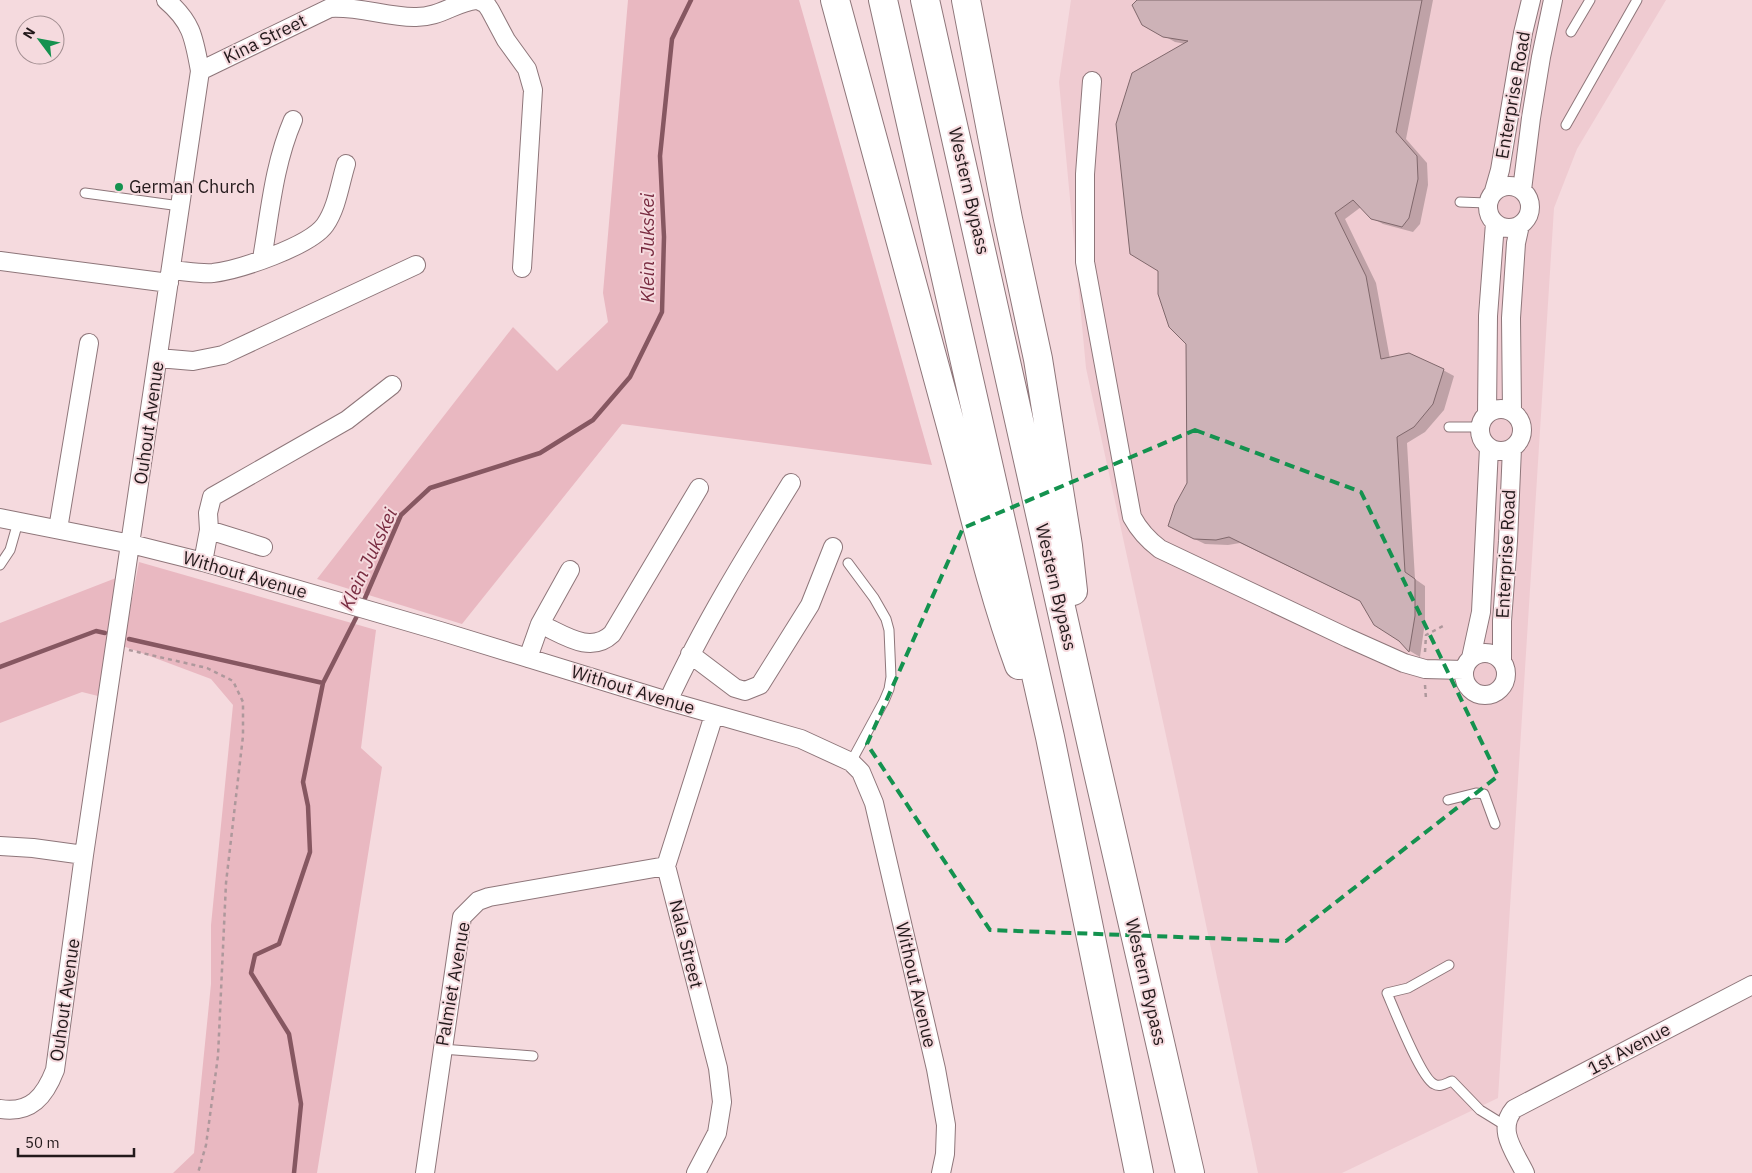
<svg xmlns="http://www.w3.org/2000/svg" width="1752" height="1173" viewBox="0 0 1752 1173" font-family="'IBM Plex Sans',sans-serif">
	<style>
		.built { fill: #efcbd1 }
		.green { fill: #e9b8c1 }
		.shadow { fill: #0003 }
		.lines { fill: none; stroke-linecap: round; stroke-linejoin: round }
		.stream { stroke: #865761; stroke-width: 4.5 }
		.building { fill: #cdb2b7; stroke: #80686c }
		.service-casing { stroke: #8e767a; stroke-width: 11 }
		.minor-casing { stroke: #8e767a; stroke-width: 20 }
		.motorway-casing { stroke: #8e767a; stroke-width: 30 }
		.path { stroke: #ae989c; stroke-width: 2.5; stroke-dasharray: 4 4; stroke-linecap: butt }
		.service { stroke: #fff; stroke-width: 9 }
		.minor { stroke: #fff; stroke-width: 18 }
		.motorway { stroke: #fff; stroke-width: 28 }
		.marked { fill: none; stroke: #14924f; stroke-width: 4; stroke-dasharray: 10 6; stroke-linejoin: round }
		.poi-dot { fill: #14924f; stroke: #f5dade; stroke-width: 2 }
		.labels { text-anchor: middle; stroke-width: 4; stroke-linejoin: round; paint-order: stroke }
		.street-label { font-size: 18px; fill: #23191b; stroke: #f5dade }
		.poi-label { font-size: 18px; fill: #23191b; stroke: #f5dade; text-anchor: start }
		.water-label { font-size: 19px; font-style: italic; fill: #792c41; stroke: #f5dade }
	</style>
	<rect width="100%" height="100%" fill="#f5dade"/>
	<path class="built" d="M1071 0H1666L1577 149 1554 208 1498 1098 1342 1173H1258L1177 786 1086 368 1059 82Z"/>
	<path class="green" d="M628 0H799L932 465 622 424 462 624 317 579 513 327 557 371 608 322 603 293Z
		M139 562 376 630 361 748 382 767 317 1173H173L194 1153 211 984V925L233 705 211 679 123 646Z
		M116 578 98 696 82 692 0 723V623Z"/>
	<path class="shadow" d="M1139 0H1433L1406 139 1427 163 1428 185 1420 224 1413 232 1383 224 1372 218 1361 207 1345 219 1376 283 1390 359 1443 370 1454 376 1444 410 1425 432 1407 443 1415 579 1425 586V622L1420 657 1410 651 1362 602 1240 543 1228 545 1205 544 1180 532 1188 484 1186 44 1175 42 1143 24Z"/>
	<g class="lines">
		<path class="stream" d="M362 605 401 515 430 488 540 453 593 420 630 377 662 312 664 237 660 156 672 39 691 0
			M129 639 323 683
			M0 667 96 631 105 633
			M294 1173 301 1104 289 1034 251 973 255 955 279 944 310 852 308 806 303 782 323 683 359 612"/>
	</g>
	<path class="building" d="M1137 0H1422L1396 132 1417 156 1418 179 1409 218 1402 227 1371 219 1353 200 1335 213 1366 276 1381 359 1409 353 1444 369 1433 404 1414 427 1397 437 1405 572 1415 579V616L1409 652 1399 641 1374 625 1360 601 1229 537 1216 540 1194 539 1168 526 1175 505 1187 483 1186 344 1169 327 1158 294V271L1130 254 1116 124 1132 73 1188 41 1163 37 1142 25 1132 5Z"/>
	<g class="lines">
		<g class="service-casing">
			<path id="service" d="M1571 32 1590 0
				M1566 125 1637 0
				M85 193 180 206
				M1460 202 1487 203
				M1449 427H1480
				M848 563 874 598 886 619 889 630 891 677 889 689 884 701 851 762
				M0 565 10 550 18 522
				M1448 800 1476 793 1484 794 1495 824
				M1449 965 1408 988 1387 993C1394 1009 1421 1078 1434 1084 1440 1088 1446 1083 1452 1081L1480 1110 1506 1126
				M442 1049 533 1056"/>
		</g>
		<g class="minor-casing">
			<path id="minor" d="M478 0 486 4 490 10 506 40 527 69 533 90 522 268
				M200 71 330 8C359 6 386 17 414 17 440 18 455 2 476 0
				M1092 81 1085 174V262L1132 517C1139 530 1148 540 1160 549L1348 638 1404 663 1425 669 1464 670
				M1488 207a21 21 0 1 1 42 0a21 21 0 1 1-42 0Z
				M1522 190 1531 118 1541 57 1553 0
				M1494 191 1500 170 1523 33 1531 0
				M262 259C270 212 274 164 293 120
				M0 261 169 283
				M171 270C185 271 200 274 213 273 239 270 310 246 325 225 337 208 340 183 346 164
				M158 358 193 361 223 355 416 265
				M1480 430a21 21 0 1 1 42 0a21 21 0 1 1-42 0Z
				M1512 412 1511 318 1516 243 1520 225
				M1487 414 1488 316 1495 223
				M0 518 131 544 203 562 440 631 668 701 801 739 851 762 861 772 874 803 936 1069 946 1125 945 1154 941 1173
				M58 529 89 343
				M263 547 209 530 208 513 212 497 347 420 392 385
				M203 562 209 530
				M540 624 570 570
				M1464 674a21 21 0 1 1 42 0a21 21 0 1 1-42 0Z
				M690 654 735 688 745 691 760 685 810 605 833 547
				M528 658 540 624C563 634 590 655 612 634L699 488
				M1471 658 1481 612 1489 448
				M1502 660V621L1508 541 1512 448
				M668 701C703 625 747 554 791 483
				M0 846 33 848 84 855
				M0 1109C31 1114 45 1096 55 1070L84 855 200 71C194 38 192 22 166 0
				M425 1173 462 917 478 901 489 897 666 866
				M696 1173 717 1133 722 1102 718 1068 666 866 714 715
				M1525 1173C1515 1152 1496 1130 1514 1109L1752 985"/>
		</g>
		<g class="motorway-casing">
			<path id="motorway" d="M835 0C873 138 911 276 948 415 971 498 989 583 1019 665
				M883 0 1050 737 1139 1173
				M925 0 1092 746 1190 1173
				M966 0 1008 219 1038 359 1068 546 1073 591"/>
		</g>
		<path class="path" d="M129 650 207 668 233 681 243 702V736L226 883 218 1056 206 1145 198 1173
			M1425 652 1426 635 1443 626
			M1425 685 1426 699"/>
		<use href="#service" class="service"/>
		<use href="#minor" class="minor"/>
		<use href="#motorway" class="motorway"/>
	</g>
	<path class="marked" d="M1195 430 1361 492 1498 776 1286 941 990 930 867 744 963 528Z"/>
	<circle class="poi-dot" cx="119" cy="187" r="5"/>
	<g class="labels">
		<g class="street-label">
			<text transform="translate(265 39) rotate(-26)" y="6">Kina Street</text>
			<text transform="translate(1513 95) rotate(-80)" y="6">Enterprise Road</text>
			<text transform="translate(969 191) rotate(77)" y="6">Western Bypass</text>
			<text transform="translate(149 423) rotate(-82)" y="6">Ouhout Avenue</text>
			<text transform="translate(1506 554) rotate(-87)" y="6">Enterprise Road</text>
			<text transform="translate(245 575) rotate(16)" y="6">Without Avenue</text>
			<text transform="translate(1056 587) rotate(77)" y="6">Western Bypass</text>
			<text transform="translate(633 690) rotate(17)" y="6">Without Avenue</text>
			<text transform="translate(686 944) rotate(76)" y="6">Nala Street</text>
			<text transform="translate(1146 982) rotate(77)" y="6">Western Bypass</text>
			<text transform="translate(453 984) rotate(-80)" y="6">Palmiet Avenue</text>
			<text transform="translate(916 985) rotate(77)" y="6">Without Avenue</text>
			<text transform="translate(65 1000) rotate(-82)" y="6">Ouhout Avenue</text>
			<text transform="translate(1629 1049) rotate(-28)" y="6">1st Avenue</text>
		</g>
		<g class="poi-label">
			<text x="129" y="193">German Church</text>
		</g>
		<g class="water-label">
			<text transform="translate(647 248) rotate(-90)" y="7">Klein Jukskei</text>
			<text transform="translate(368 559) rotate(-65)" y="7">Klein Jukskei</text>
		</g>
	</g>
	<g transform="translate(40 40) rotate(302)"><circle r="24" fill="#f5dade" stroke="#a18d90"/>
	<path d="M0-4L9 19L0 12L-9 19Z" fill="#14924f"/>
	<text y="-8" font-size="14" font-weight="bold" text-anchor="middle" fill="#23191b">N</text>
	</g>
	<path d="M18 1148v8h116v-8" fill="none" stroke="#23191b" stroke-width="2.5"/>
	<text x="25" y="1148" font-size="15" fill="#23191b" stroke="#f5dade" stroke-width="4" paint-order="stroke">50 m</text>
</svg>
